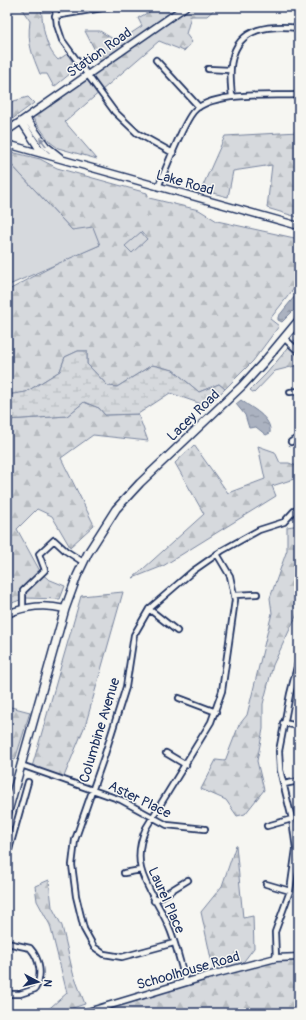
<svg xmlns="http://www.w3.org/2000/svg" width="306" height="1020" viewBox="0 0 306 1020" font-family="Pangolin,sans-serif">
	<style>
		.forest { fill: url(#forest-firs); stroke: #78849e }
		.wetland { fill: url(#wetland-marsh); stroke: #78849e }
		.park { fill: #d6d9dd; stroke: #78849e }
		.water { fill: url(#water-ripples); stroke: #717e99 }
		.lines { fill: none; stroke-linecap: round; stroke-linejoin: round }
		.street-casing { stroke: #1b2f5e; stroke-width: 8 }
		.secondary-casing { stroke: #1b2f5e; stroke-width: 9 }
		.primary-casing { stroke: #1b2f5e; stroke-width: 10 }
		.street { stroke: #f6f6f2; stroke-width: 4.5 }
		.secondary { stroke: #f6f6f2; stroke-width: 6 }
		.primary { stroke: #f6f6f2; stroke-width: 7 }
		.oneway { fill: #8892a8 }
		.labels { text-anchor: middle; stroke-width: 3; stroke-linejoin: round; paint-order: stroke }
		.street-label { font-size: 14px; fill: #1b2f5e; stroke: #f6f6f2 }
	</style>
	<defs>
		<pattern id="forest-firs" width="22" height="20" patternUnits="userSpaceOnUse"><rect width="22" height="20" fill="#d6d9dd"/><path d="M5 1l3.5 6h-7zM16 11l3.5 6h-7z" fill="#b7bbc0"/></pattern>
		<pattern id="wetland-marsh" width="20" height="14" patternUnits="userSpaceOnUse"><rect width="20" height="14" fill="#d6d9dd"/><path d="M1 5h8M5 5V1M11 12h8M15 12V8" fill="none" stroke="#b7bbc0"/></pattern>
		<pattern id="water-ripples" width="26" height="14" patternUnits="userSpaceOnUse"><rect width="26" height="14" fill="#abb2c0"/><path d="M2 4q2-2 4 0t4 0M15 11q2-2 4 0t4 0" fill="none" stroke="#8a919f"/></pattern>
	</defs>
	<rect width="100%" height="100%" fill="#f6f6f2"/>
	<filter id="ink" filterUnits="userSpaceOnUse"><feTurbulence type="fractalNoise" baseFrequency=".025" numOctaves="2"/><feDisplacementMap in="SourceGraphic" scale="8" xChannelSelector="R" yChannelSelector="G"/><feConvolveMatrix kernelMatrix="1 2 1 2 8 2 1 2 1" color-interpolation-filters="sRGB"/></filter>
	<g filter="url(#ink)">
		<path class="forest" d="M23 7H41C43 26 44 46 58 60L67 54 77 68 54 87 47 74H40C32 54 27 44 30 21L23 11Z
			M158 7H217L207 16H191L186 34 192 42 184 51 159 41 65 122 97 159 58 148 50 142 30 114 102 64 85 31H100L118 42 142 26 138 18Z
			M28 97 34 103 7 123V103Z
			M299 132V212L297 217 267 208 272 165 233 171 228 197 201 190 225 136Z
			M7 151 40 159 57 168 147 193 149 198 199 210 217 221 299 239V282L270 319 279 326 253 361 225 389 219 384 199 392 173 370 152 365 117 387 108 386 87 364V351H78L65 357 60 371 26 392 7 395V291L64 260 100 245 72 230 7 160Z
			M299 335V365L275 371 254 393 250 390 266 374Z
			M84 402 99 408 105 415 138 414 148 441 93 435 61 458 94 525 70 547 52 516 37 509 17 529 41 573 48 579 65 586 60 599 25 598 7 605V420L67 416Z
			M194 445 228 493 265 479 258 446 275 452 280 463H289L299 467V481L297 478 272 486 276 496 163 566 133 578 204 514 175 463Z
			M299 525V610L273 665 263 704V729L257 761 264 790 245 814 237 816 226 800 201 789 216 760 225 761 239 725 247 715 272 613 270 598 287 550V527Z
			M123 592 86 723 63 779 32 767 81 596Z
			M7 706 30 712 15 760 7 756Z
			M236 845 243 918 253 916 254 948 241 965 299 958V1013H98L214 973 201 912 222 886Z
			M49 880 52 907 62 926 73 973 85 1004 57 1013H44L67 993 50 925 37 901 35 886Z"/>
		<path class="wetland" d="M78 351H87V364L108 386 117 387 152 365 173 370 199 392 219 384 225 389 207 406 170 393 138 414 105 415 99 408 84 402 67 416 7 420V395L26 392 60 371 65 357Z"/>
		<path class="park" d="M7 160 72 230 93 227 100 245 7 286Z
			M141 232 147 239 132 253 125 246Z"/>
		<path class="water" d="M299 291V305L282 322 278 320V317Z
			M241 400C251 408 272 417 270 433L266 435 256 427 249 428 245 415 236 404Z"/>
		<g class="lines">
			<g class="street-casing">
				<path id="street" d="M55 7 57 25 62 40 114 111 137 133 173 153
					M55 16 108 7
					M156 60 199 107
					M208 69 230 70
					M232 97C231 85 229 72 232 60 239 26 271 25 299 28
					M158 187C167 167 181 127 193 112 211 91 272 96 299 95
					M284 338 299 352
					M290 392 299 391
					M291 442 299 437
					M234 595 257 594
					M23 608V591L45 570 39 554 54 540 66 551 83 562
					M149 609 177 631
					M179 698 216 712
					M283 723 299 726
					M166 753 186 765
					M21 765 121 800 167 825 205 829
					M284 784 299 781
					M267 826 292 819
					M7 857 28 782
					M124 873 141 870
					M266 884 290 891
					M154 901 188 880
					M7 943 30 948C40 959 43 976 35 989L20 994H7
					M174 943 122 957 104 954 94 947 84 929 76 896 72 865 75 840 104 757 126 687 134 635 149 609 193 571 223 550 259 530 284 522 294 511
					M276 958 275 932 290 891 296 849 292 819 280 770 279 751 290 694 299 659
					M186 982C181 966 177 948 171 932 157 894 126 873 146 828L211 722 222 691 235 600 230 576 217 554"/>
			</g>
			<g class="secondary-casing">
				<path id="secondary" d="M26 118 46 146 60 157
					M21 121 38 147 47 155
					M7 131 185 7
					M7 144 299 226
					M7 614C27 606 44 604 65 609
					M84 1013 207 976 276 958 299 957"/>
			</g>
			<g class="primary-casing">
				<path id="primary" d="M7 815 65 609 77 576 88 553 116 509 140 483 242 386 264 362 299 320"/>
			</g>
			<use href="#street" class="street"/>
			<use href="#secondary" class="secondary"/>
			<use href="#primary" class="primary"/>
		</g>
		<defs><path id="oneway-solid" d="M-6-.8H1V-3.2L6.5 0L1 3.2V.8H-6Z"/></defs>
		<use class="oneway" href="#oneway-solid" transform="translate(43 142) rotate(-127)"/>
	</g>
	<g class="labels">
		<g class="street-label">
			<text transform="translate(99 52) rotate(-35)" y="5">Station Road</text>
			<text transform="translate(185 182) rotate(16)" y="5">Lake Road</text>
			<text transform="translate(193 415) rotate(-44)" y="5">Lacey Road</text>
			<text transform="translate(99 730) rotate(-73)" y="5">Columbine Avenue</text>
			<text transform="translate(140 799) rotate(26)" y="5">Aster Place</text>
			<text transform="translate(167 900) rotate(66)" y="5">Laurel Place</text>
			<text transform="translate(188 970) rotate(-16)" y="5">Schoolhouse Road</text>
		</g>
	</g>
	<rect width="306" height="1020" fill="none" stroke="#f6f6f2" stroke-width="24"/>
	<rect x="12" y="12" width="282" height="996" fill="none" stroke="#1b2f5e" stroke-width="1.5" filter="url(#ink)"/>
	<g transform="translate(38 982) rotate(97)" stroke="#f6f6f2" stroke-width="3" paint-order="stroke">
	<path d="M0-3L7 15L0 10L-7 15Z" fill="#1b2f5e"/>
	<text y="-6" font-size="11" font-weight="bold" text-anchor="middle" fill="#1b2f5e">N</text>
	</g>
</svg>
